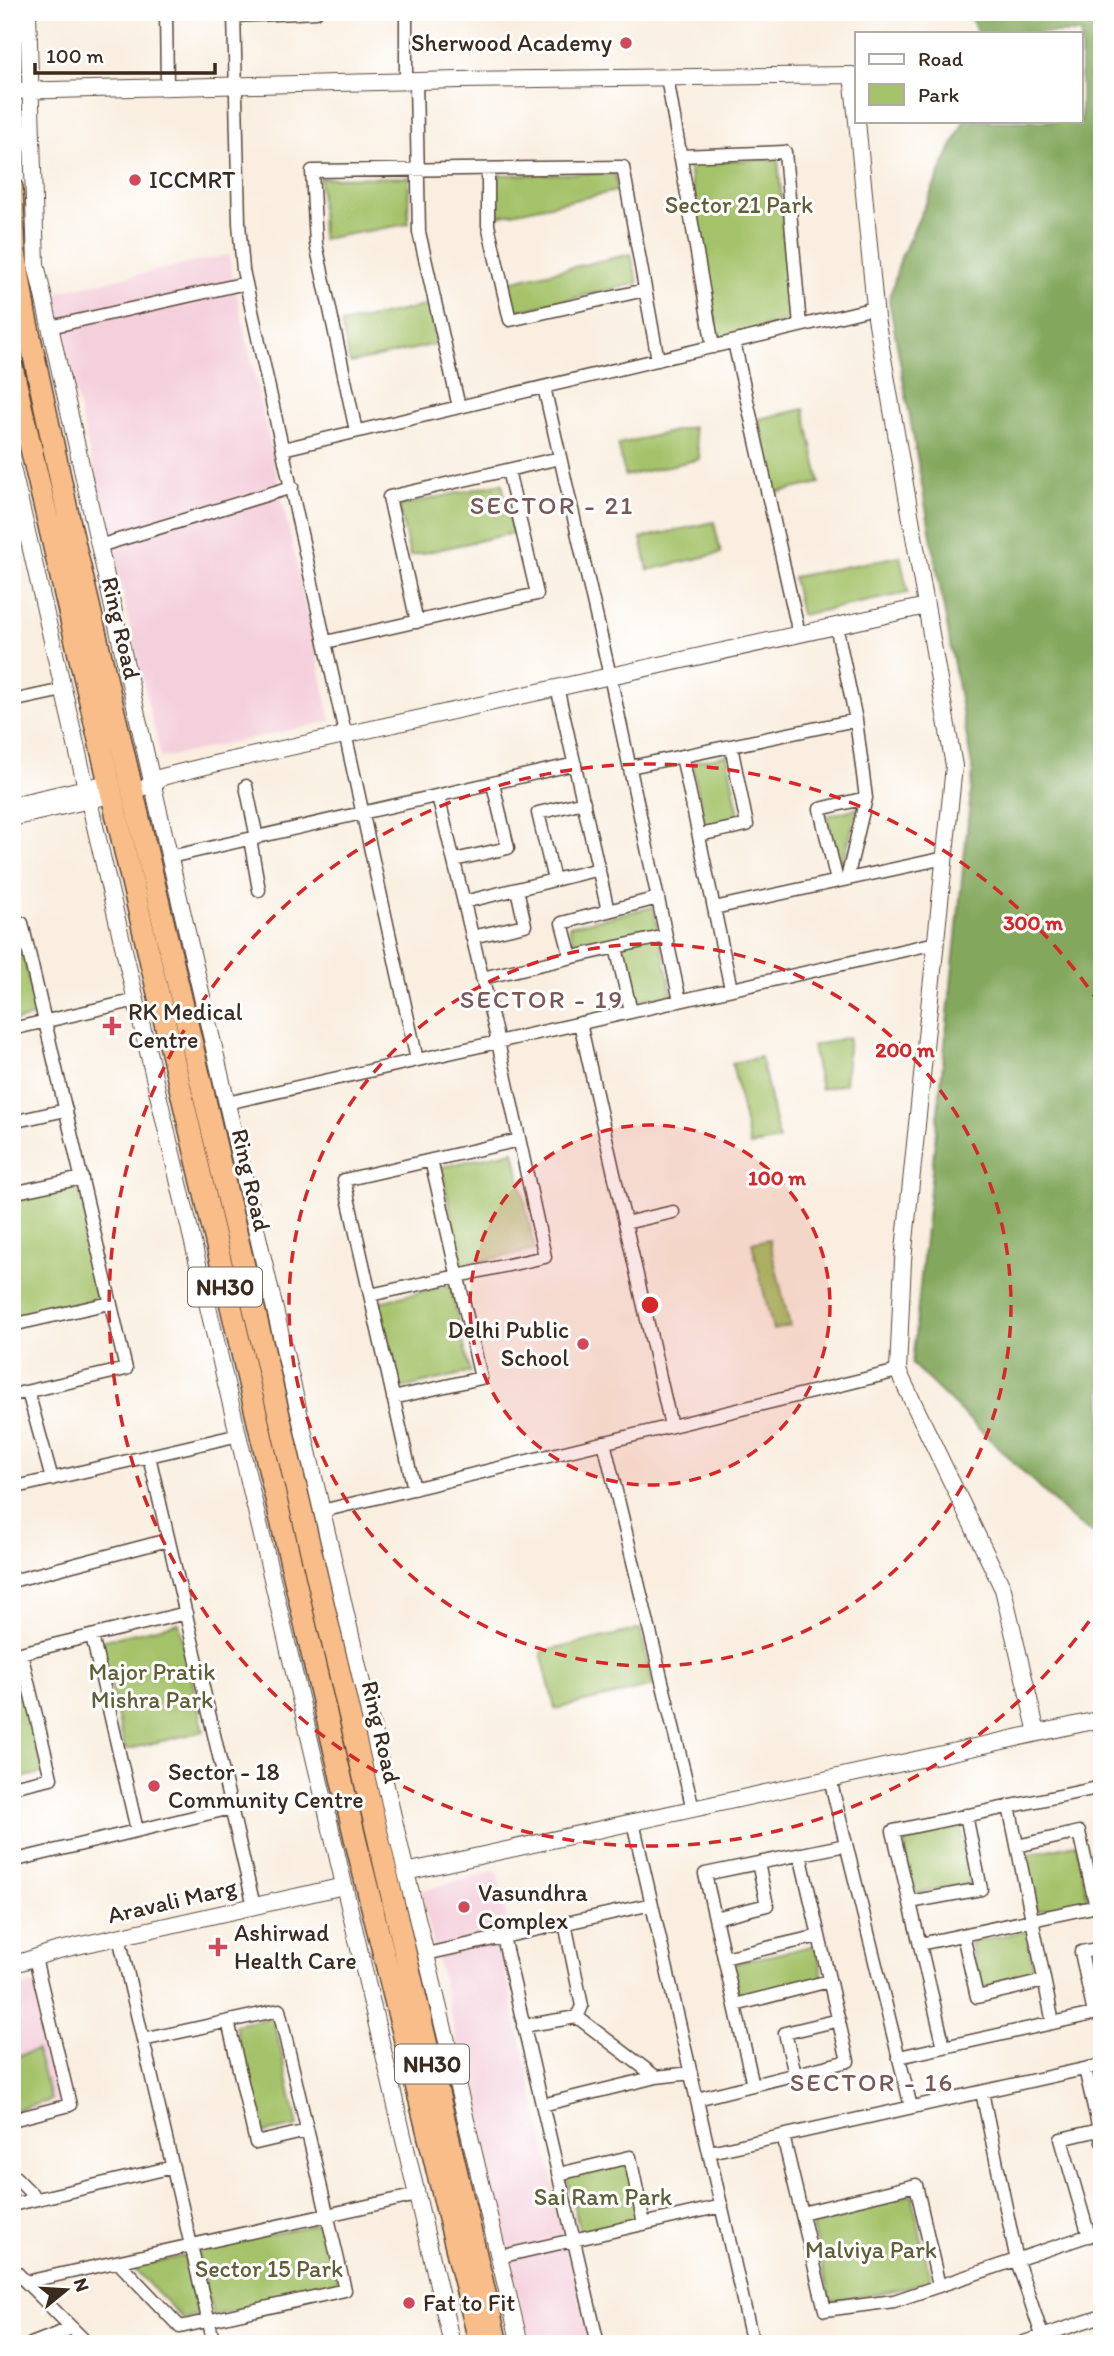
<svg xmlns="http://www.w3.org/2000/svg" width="1114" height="2356" viewBox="0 0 1114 2356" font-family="Itim,sans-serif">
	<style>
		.built { fill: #f4cfdc }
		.green { fill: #a4c269; stroke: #707644; stroke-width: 2 }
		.forest { fill: #83a85d; stroke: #5f693e; stroke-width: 2 }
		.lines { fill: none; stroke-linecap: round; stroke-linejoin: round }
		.minor-casing { stroke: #58473b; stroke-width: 15 }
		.tertiary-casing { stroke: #58473b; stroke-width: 18 }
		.trunk-casing { stroke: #58473b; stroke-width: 24 }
		.minor { stroke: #fff; stroke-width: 12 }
		.tertiary { stroke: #fff; stroke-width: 16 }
		.trunk { stroke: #f8bd88; stroke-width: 21 }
		.ring { fill: none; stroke: #d62828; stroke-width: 3.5; stroke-dasharray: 12 9 }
		.poi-dot { fill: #d1495b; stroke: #fff; stroke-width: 2.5 }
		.labels { text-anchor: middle; stroke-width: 6; stroke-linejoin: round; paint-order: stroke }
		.shield { fill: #fff; stroke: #766a62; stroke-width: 2 }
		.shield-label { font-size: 23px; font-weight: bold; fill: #3b2a1e }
		.poi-label { font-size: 24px; fill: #3b2a1e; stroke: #fff; text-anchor: start }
		.park-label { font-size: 24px; fill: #605f38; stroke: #fff }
		.street-label { font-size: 24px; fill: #3b2a1e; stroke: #fff }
		.neighbourhood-label { font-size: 26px; letter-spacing: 2px; fill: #795957; stroke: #fff }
		.centre { fill: #d62828; stroke: #fff; stroke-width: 3.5 }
		.ring-label { font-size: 21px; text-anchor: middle; font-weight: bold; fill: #d62828; stroke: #fff; stroke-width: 6; stroke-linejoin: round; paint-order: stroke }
	</style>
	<rect width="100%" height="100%" fill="#fff"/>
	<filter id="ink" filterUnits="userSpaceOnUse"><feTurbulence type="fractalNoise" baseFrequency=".0143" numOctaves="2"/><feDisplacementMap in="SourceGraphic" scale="14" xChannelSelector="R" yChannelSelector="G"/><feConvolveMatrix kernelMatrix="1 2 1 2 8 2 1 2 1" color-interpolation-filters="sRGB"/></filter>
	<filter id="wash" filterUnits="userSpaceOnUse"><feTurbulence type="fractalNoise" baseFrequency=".00686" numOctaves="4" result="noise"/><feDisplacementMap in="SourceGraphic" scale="28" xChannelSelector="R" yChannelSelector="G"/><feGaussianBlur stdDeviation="1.57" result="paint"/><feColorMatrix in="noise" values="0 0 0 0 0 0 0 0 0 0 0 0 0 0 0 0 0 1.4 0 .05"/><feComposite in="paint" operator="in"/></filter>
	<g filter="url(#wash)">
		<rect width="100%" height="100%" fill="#f9eedf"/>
		<path class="built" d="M228 255 331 721 161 758 52 293Z
			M497 1870 507 1923 495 1927 590 2344H529L421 1891Z
			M34 1984 63 2100 12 2113V1991Z"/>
		<path class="green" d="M778 159 792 320 719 337 688 163Z
			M615 173 617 191 493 217V175Z
			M409 177 408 224 322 239 320 178Z
			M631 254 638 283 515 312 508 282Z
			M429 305 437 344 350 363 341 324Z
			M804 409 820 483 775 493 759 419Z
			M693 427 700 459 625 476 618 444Z
			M502 483 513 533 410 556 399 506Z
			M714 522 721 553 648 570 641 538Z
			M900 556 908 593 801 615 793 577Z
			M727 755 740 820 705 827 692 762Z
			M858 808 841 868 827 816Z
			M653 907 672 994 633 1001 619 944 576 953 569 926Z
			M18 930 37 1016 12 1022V932Z
			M849 1037 845 1084 821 1089 812 1046Z
			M761 1057 779 1140 750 1146 732 1063Z
			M514 1151 535 1250 462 1265 441 1167Z
			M79 1187 104 1298 17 1317 12 1295V1202Z
			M769 1239 790 1326 773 1330 752 1243Z
			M450 1285 470 1372 399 1389 379 1302Z
			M179 1623 204 1731 125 1750 100 1641Z
			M640 1629 653 1686 555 1709 541 1652Z
			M16 1660 43 1773 12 1780V1661Z
			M960 1824 972 1883 914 1894 903 1835Z
			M1076 1844 1088 1900 1036 1911 1025 1855Z
			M1026 1931 1036 1978 980 1989 970 1942Z
			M816 1945 823 1978 739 1997 732 1964Z
			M273 2017 298 2126 260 2134 235 2025Z
			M36 2050 51 2100 12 2111V2058Z
			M626 2161 638 2219 580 2233 566 2175Z
			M912 2195 931 2281 879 2294 831 2301 810 2219Z
			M324 2222 340 2287 213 2316 197 2251Z
			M184 2256 198 2315 183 2319 132 2267Z"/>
		<path class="forest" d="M968 12H1100L1102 26V1539L1075 1522 912 1364 973 772 889 300 901 257 964 121H1081V33H978Z"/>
	</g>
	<g filter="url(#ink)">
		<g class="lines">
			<g class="minor-casing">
				<path id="minor" d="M166 12 167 88
					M234 12 239 223 243 270 417 1060
					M234 16 316 12
					M667 77 713 347
					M406 82V12
					M416 82 419 232 459 407
					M680 156 785 152 800 326
					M488 169V225L510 320 645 290
					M50 327 246 283
					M734 342 799 634
					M544 387 610 676 680 1001
					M356 431 316 244 312 171 623 167 658 360
					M283 449 875 308
					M99 546 292 487
					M417 622 389 497 560 458
					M836 625 856 720 866 798 847 879
					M326 642 537 594 508 470
					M557 687 608 911
					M12 701 63 690
					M682 756 731 989
					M630 767 856 720
					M246 786 257 838
					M699 835 747 825 731 746
					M250 839 259 890
					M170 857 575 764
					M454 860 508 848 493 784
					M554 880 538 813 584 802
					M837 881 820 809 866 798
					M464 902 599 869
					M714 908 945 858
					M12 926 22 923 126 1369 12 1395
					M472 937 525 925 517 889
					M616 947 666 936
					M571 957 562 923 658 898
					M482 978 616 947 631 1012
					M580 1023 671 1426
					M12 1029 137 1000
					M227 1103 936 943
					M12 1122 66 1110
					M12 1193 82 1178
					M625 1223 673 1212
					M370 1295 545 1257 498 1042 438 796
					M12 1325 110 1303
					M28 1392 52 1479
					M393 1398 481 1378 431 1160
					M604 1442 693 1809
					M149 1456 254 1906
					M12 1488 239 1435
					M414 1489 344 1180 519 1140
					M322 1511 898 1371
					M12 1581 168 1540
					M92 1636 137 1830
					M12 1655 186 1613
					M830 1779 911 2107
					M12 1787 51 1778 21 1653
					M1009 1806 1053 2023
					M633 1822 753 2344
					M1017 1846 1079 1832 1096 1907
					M12 1861 231 1808
					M910 1902 981 1889 966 1815
					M715 1918 767 1905 758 1863
					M565 1923 582 2006 577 2017
					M963 1935 977 1997 1044 1981
					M119 1937 214 2344
					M503 1937 598 2344
					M920 1944 1102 1905
					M426 1954 652 1904
					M724 1958 819 1936
					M735 2005 829 1981
					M1094 2014 1081 1952 1102 1948
					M228 2021 256 2143 307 2131
					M523 2026 577 2017 656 2077 542 2105
					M944 2047 893 1831 1102 1787
					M899 2057 1102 2012
					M1085 2069 1102 2142
					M795 2074 785 2033 839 2020
					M656 2077 691 2073
					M753 2085 705 1874 846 1845
					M982 2092 1017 2261 1045 2344
					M697 2099 848 2061 800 1854
					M12 2120 70 2105 35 1958
					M783 2136 825 2310 894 2301 1102 2231
					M710 2152 1102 2065
					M12 2174 37 2199
					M559 2174 630 2157 644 2224
					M12 2205 173 2167
					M802 2213 916 2185 939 2286
					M1098 2233 1102 2246
					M1089 2236 1061 2139 1099 2130
					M499 2257 722 2206
					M119 2263 180 2327 345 2290 279 2010 143 2040
					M12 2268 88 2344
					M26 2282 417 2195
					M31 2344 72 2328
					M1018 2344 1102 2316"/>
			</g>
			<g class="tertiary-casing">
				<path id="tertiary" d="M28 12 36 264 153 786 406 1872 520 2344
					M12 91 459 80 852 75 857 121
					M857 121 876 318 954 766 903 1260 898 1371 1003 1589 1037 1733
					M12 467 86 788 452 2344
					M146 787 153 786 162 777 214 764 926 606
					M12 805 108 783
					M12 818 111 795
					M406 1872 1102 1719
					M12 1965 55 1951 344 1886"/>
			</g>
			<g class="trunk-casing">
				<path id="trunk" d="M12 188 15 252 25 314 72 533 497 2344
					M12 367 356 1842 480 2344"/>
			</g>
			<use href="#minor" class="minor"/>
			<use href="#tertiary" class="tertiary"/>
			<use href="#trunk" class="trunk"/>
		</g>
	</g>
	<circle cx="650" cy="1305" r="180" fill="#d62828" fill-opacity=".12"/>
	<g class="ring">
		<circle cx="650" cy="1305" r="180"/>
		<circle cx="650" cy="1305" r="361"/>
		<path d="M1101 1604A541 541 0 1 1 1101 1006"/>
	</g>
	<g class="poi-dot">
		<circle cx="626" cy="43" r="7"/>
		<circle cx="135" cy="180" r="7"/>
		<path d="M108.5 1015.5h7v7h7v7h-7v7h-7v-7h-7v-7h7z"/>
		<circle cx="583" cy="1344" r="7"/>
		<circle cx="154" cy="1786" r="7"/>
		<circle cx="464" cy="1907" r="7"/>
		<path d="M214.5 1936.5h7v7h7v7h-7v7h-7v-7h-7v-7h7z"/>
		<circle cx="409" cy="2303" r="7"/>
	</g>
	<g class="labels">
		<g class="shield">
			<rect x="188" y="1267.5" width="74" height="39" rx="5"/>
			<rect x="395" y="2044.5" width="74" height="39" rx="5"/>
		</g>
		<g class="shield-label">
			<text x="225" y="1295">NH30</text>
			<text x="432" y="2072">NH30</text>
		</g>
		<g class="poi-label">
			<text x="612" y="51" text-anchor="end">Sherwood Academy</text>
			<text x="149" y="188">ICCMRT</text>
			<text x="128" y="1020">RK Medical<tspan x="128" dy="28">Centre</tspan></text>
			<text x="569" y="1338" text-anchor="end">Delhi Public<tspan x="569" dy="28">School</tspan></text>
			<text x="168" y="1780">Sector - 18<tspan x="168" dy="28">Community Centre</tspan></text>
			<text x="478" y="1901">Vasundhra<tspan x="478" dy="28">Complex</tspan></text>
			<text x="234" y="1941">Ashirwad<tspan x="234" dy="28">Health Care</tspan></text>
			<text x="423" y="2311">Fat to Fit</text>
		</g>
		<g class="park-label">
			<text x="739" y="213">Sector 21 Park</text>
			<text x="152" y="1680">Major Pratik<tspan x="152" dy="28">Mishra Park</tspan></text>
			<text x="603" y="2205">Sai Ram Park</text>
			<text x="871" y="2258">Malviya Park</text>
			<text x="269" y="2277">Sector 15 Park</text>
		</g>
		<g class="street-label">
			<text transform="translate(121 628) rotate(77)" y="8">Ring Road</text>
			<text transform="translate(251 1180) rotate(77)" y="8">Ring Road</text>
			<text transform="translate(381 1732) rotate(77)" y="8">Ring Road</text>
			<text transform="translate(172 1901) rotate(-13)" y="8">Aravali Marg</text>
		</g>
		<g class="neighbourhood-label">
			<text x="552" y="514">SECTOR - 21</text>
			<text x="542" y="1008">SECTOR - 19</text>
			<text x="872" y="2091">SECTOR - 16</text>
		</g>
	</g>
	<circle cx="650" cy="1305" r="10" class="centre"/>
	<g class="ring-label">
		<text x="1033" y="930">300 m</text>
		<text x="905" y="1057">200 m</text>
		<text x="777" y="1185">100 m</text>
	</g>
	<rect width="1114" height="2356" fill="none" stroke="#fff" stroke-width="42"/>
	<rect x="855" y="32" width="228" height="91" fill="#ffffff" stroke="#b1aaa5" stroke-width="2"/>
	<rect x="869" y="54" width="35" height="10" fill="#ffffff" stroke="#b1aaa5" stroke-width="2"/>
	<text x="918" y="66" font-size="21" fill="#3b2a1e">Road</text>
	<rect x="869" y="84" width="35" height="21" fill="#a4c269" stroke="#b1aaa5" stroke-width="2"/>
	<text x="918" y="102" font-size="21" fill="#3b2a1e">Park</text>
	<g transform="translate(66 2290) rotate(72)" stroke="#ffffff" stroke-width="5" paint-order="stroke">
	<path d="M0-5L12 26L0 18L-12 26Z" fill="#3b2a1e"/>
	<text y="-10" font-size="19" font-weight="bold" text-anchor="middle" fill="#3b2a1e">N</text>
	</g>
	<path d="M35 63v10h180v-10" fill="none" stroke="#3b2a1e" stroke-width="3.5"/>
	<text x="46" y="63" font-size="21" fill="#3b2a1e" stroke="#ffffff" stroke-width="5" paint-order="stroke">100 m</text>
</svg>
